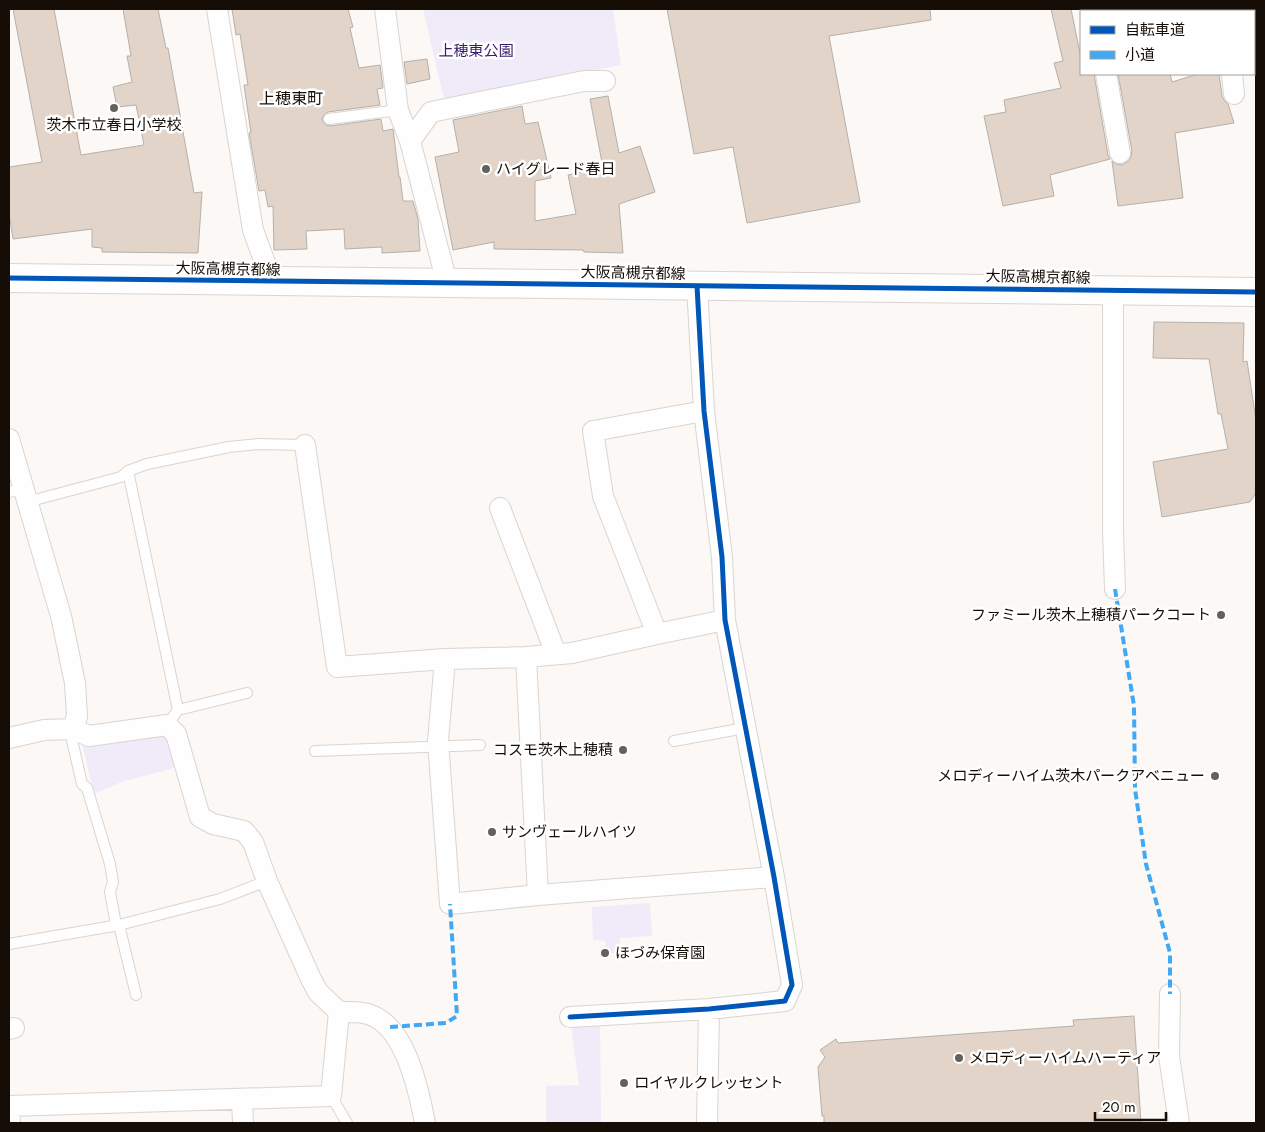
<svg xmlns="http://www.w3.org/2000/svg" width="1265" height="1132" viewBox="0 0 1265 1132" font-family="Jost,'Noto Sans JP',sans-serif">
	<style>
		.green { fill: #efebf9 }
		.building { fill: #e2d4c8; stroke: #b6b0ab }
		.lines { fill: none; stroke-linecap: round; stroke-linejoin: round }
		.lane-casing { stroke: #dbd4cf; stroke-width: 12 }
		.street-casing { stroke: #dbd4cf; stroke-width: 22 }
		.primary-casing { stroke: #dbd4cf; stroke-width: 30 }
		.lane { stroke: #fefefe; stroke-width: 10 }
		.street { stroke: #fefefe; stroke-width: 20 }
		.primary { stroke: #fefefe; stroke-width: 28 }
		.quiet { stroke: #3fa9f5; stroke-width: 4; stroke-dasharray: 8 4; stroke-linecap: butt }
		.cycleway-casing { stroke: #fff; stroke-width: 8 }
		.cycleway { stroke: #0057b8; stroke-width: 5 }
		.poi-dot { fill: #66605a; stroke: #fff; stroke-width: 2 }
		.labels { text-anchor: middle; stroke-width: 5; stroke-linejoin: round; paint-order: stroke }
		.park-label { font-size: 15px; fill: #36196a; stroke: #fff }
		.poi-label { font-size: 15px; fill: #160e06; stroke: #fff; text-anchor: start }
		.street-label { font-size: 15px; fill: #160e06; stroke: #fff }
		.neighbourhood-label { font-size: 16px; fill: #160e06; stroke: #fff }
	</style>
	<rect width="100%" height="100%" fill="#fbf8f5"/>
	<path class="green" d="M423 9H613L621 65 444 99Z
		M166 734 178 767 121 782 94 794 82 743Z
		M650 903 652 936 620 938 619 953H606L605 941 593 940 592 907Z
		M600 1024 601 1123H546V1086L579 1085 571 1025Z"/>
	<path class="building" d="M13 9H54L81 155 144 145 136 105 117 107 113 87 132 82 127 56H131L123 9H158L166 48H168L194 193 202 192 198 253 102 252V248L92 247V229L13 239 9 213V167L42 162Z
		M232 9H348L353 27 350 28 359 68 380 65 383 88 377 89 380 105 328 112 323 116 322 120 326 125 330 126 381 119 383 131 393 129 399 177H400L403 201H413L418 219 420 251 382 253V247L345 249 344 229 306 231 307 249 274 250 273 206 268 207 265 190 259 191 249 133H251L244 85H248L240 34 236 35Z
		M667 9H930L931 20 829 36 860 202 747 223 733 147 694 154Z
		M1051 9H1071L1081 58V74H1094L1108 155 1110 159 1050 175 1054 196 1003 206 984 116 1006 112 1004 100 1061 88 1054 63 1063 61Z
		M427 59 430 79 407 84 404 62Z
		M1118 74H1170L1172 82 1198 74H1219L1222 96 1224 100 1228 104 1234 123 1175 133 1183 198 1118 206 1112 161 1116 164 1122 165 1127 162 1131 157 1132 151Z
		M608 96 619 153 640 146 655 192 619 204 623 253 584 252 583 250 494 249V242L453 250 435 157 459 152 453 120 522 106 525 124 538 122 551 178 535 181V221L576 214 568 175 603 168 590 99Z
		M1154 322 1244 323 1243 362 1247 361 1256 420V493L1250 502 1162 517 1153 462 1228 449 1221 414H1218L1209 359 1153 358Z
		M1134 1016 1141 1123H824V1116H822L818 1067 825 1057 820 1050 836 1039 838 1043 1074 1026 1073 1020Z"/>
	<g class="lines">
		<g class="lane-casing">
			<path id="lane" d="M329 119 398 110
				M128 471 178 710 167 725
				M9 492 23 489
				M27 502 121 477 128 471 147 464 229 447 258 444 305 445
				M178 710 247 693
				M73 729 72 740 82 784 87 788 110 864 113 882 110 892 116 925
				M674 741 745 728
				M315 751 480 745
				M119 925 136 995
				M9 944 119 925 220 899 267 881
				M331 1096 347 1123"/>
		</g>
		<g class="street-casing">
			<path id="street" d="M217 9 253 230 272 282
				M385 9 398 110 410 141 447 283
				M1226 11 1242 9
				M1106 74 1120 153
				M1232 74 1234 94
				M410 141 431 112 584 81H605
				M1113 291V531L1115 589
				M9 439 61 616 75 683 77 716 73 729
				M305 445 337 667 445 659 526 657 572 653 657 634 725 620
				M500 508 556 654
				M657 634 603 496 593 431 704 411
				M526 657 538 895
				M445 659 438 741 450 904 538 895 774 877
				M9 738 44 730 73 729 89 736 167 725 176 734 200 817 213 824 244 831 253 842 267 881 311 979 318 992 339 1012C352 1012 366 1011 377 1018 407 1035 419 1091 425 1123
				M1170 994 1169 1056 1179 1123
				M570 1017 709 1009 785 1001 792 985 774 877 725 620 722 557 704 411 697 286
				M9 1029 14 1028
				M242 1099 243 1123
				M10 1123 9 1106 331 1096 339 1012
				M707 1123 709 1009"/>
		</g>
		<g class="primary-casing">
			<path id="primary" d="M9 278 1256 292"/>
		</g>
		<use href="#lane" class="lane"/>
		<use href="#street" class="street"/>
		<use href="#primary" class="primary"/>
		<path class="quiet" d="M1115 589 1134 706 1135 789 1146 864 1170 953V994
			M390 1027 446 1023 457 1016 450 904"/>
		<g class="cycleway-casing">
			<path id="cycleway" d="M9 278 1256 292
				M570 1017 709 1009 785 1001 792 985 774 877 725 620 722 557 704 411 697 286"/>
		</g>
		<use href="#cycleway" class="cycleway"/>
	</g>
	<g class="poi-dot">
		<circle cx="114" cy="108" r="5"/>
		<circle cx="486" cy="169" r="5"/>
		<circle cx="1221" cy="615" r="5"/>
		<circle cx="623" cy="750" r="5"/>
		<circle cx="1215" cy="776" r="5"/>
		<circle cx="492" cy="832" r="5"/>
		<circle cx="605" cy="953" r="5"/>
		<circle cx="959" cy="1058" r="5"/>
		<circle cx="624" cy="1083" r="5"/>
	</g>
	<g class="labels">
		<g class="park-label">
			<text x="476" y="56">上穂東公園</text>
		</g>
		<g class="poi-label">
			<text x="114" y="130" text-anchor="middle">茨木市立春日小学校</text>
			<text x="496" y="174">ハイグレード春日</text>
			<text x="1211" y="620" text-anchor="end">ファミール茨木上穂積パークコート</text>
			<text x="613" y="755" text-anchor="end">コスモ茨木上穂積</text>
			<text x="1205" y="781" text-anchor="end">メロディーハイム茨木パークアベニュー</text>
			<text x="502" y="837">サンヴェールハイツ</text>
			<text x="615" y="958">ほづみ保育園</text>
			<text x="969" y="1063">メロディーハイムハーティア</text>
			<text x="634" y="1088">ロイヤルクレッセント</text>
		</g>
		<g class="street-label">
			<text transform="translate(228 269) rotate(1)" y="5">大阪高槻京都線</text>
			<text transform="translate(633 273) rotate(1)" y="5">大阪高槻京都線</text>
			<text transform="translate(1038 277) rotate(1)" y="5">大阪高槻京都線</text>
		</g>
		<g class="neighbourhood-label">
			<text x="291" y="104">上穂東町</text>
		</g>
	</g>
	<rect width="1265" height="1132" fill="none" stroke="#160e06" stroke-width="20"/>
	<rect x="1080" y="10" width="175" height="65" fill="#ffffff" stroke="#a29f9b"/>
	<rect x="1090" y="26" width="25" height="8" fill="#0057b8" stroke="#a29f9b"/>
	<text x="1125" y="35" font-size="15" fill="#160e06">自転車道</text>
	<rect x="1090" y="51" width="25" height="8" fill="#3fa9f5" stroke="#a29f9b"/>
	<text x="1125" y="60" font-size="15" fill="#160e06">小道</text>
	<path d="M1095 1112v8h71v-8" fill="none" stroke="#160e06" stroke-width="2.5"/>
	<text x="1102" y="1112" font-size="15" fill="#160e06" stroke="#ffffff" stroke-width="4" paint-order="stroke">20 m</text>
</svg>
